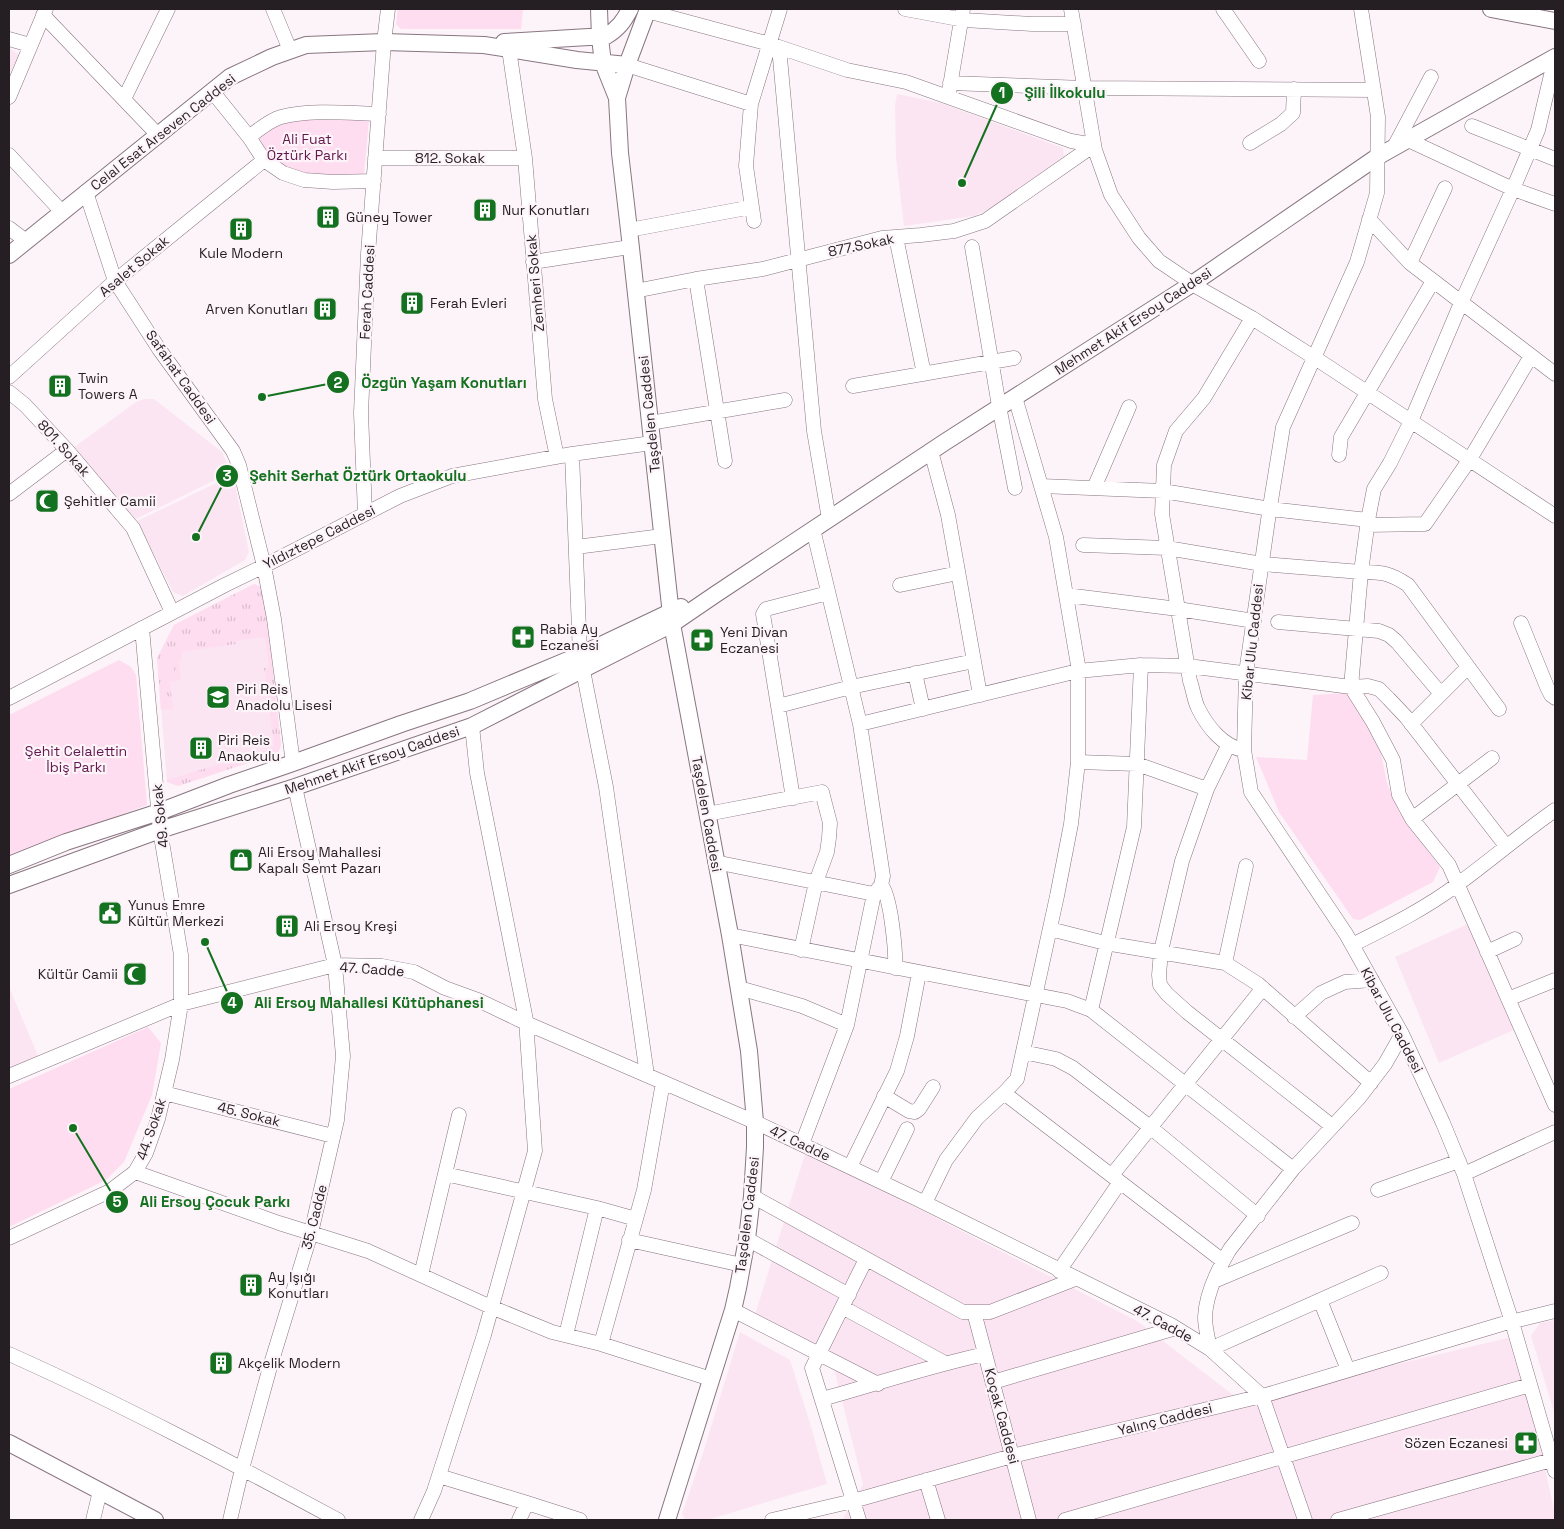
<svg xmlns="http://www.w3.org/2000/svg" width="1564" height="1529" viewBox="0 0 1564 1529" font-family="'Space Grotesk',sans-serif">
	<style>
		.built { fill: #fce5f2 }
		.grass { fill: url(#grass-tufts) }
		.park { fill: #feddf0 }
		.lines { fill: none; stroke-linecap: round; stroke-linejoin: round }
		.minor-casing { stroke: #887580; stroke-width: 15 }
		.major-casing { stroke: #887580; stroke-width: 18 }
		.minor { stroke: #fff; stroke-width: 14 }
		.major { stroke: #fff; stroke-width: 16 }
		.labels { text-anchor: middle; stroke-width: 4.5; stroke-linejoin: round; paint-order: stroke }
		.street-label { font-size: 14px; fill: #251e22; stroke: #fcf4f9 }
		.park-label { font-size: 14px; fill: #63174c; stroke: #fcf4f9 }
		.poi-label { font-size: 14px; fill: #251e22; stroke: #fcf4f9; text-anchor: start }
		.leader { fill: none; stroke: #14711f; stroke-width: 2 }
		.callout-dot { fill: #14711f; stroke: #fcf4f9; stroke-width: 2 }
		.mark-label { font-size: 15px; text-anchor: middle; font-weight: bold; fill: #fff }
		.callout-label { font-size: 15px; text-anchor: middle; font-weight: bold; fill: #14711f; stroke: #fcf4f9; stroke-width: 4.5; stroke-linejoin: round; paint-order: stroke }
	</style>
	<defs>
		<pattern id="grass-tufts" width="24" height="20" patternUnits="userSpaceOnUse" patternTransform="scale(1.25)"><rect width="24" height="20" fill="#feddf0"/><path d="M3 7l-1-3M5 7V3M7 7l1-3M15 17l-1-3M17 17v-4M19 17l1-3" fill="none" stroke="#dabdce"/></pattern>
	</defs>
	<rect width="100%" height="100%" fill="#fcf4f9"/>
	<path class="built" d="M9 48 19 55 9 75Z
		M897 94 941 103 1063 148 1064 156 990 209 974 216 904 226 896 158 895 105Z
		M144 399H154L222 452 231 472 136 519 73 448 136 402Z
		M233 475 249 552 245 560 183 596 173 592 137 521Z
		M254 584 264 588 281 745 278 753 178 786 167 782 157 658 174 625Z
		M1468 924 1514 1030 1439 1063 1395 957Z
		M9 987 39 1058 9 1070Z
		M806 1151 1137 1321 1241 1401 1516 1336 1555 1514V1520H842L863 1484 832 1361 753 1321Z
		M1555 1320V1415L1531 1336 1540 1323Z
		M740 1332 790 1360 810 1423 827 1484 707 1520H685L682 1514 703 1453Z"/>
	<path class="grass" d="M254 584 264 588 281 745 278 753 178 786 167 782V780L270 749 274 745 264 668 269 667 265 637 236 641V644L181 652 182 660 179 661 181 680 170 682 173 709 161 710 157 658 174 625Z"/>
	<path class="park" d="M398 9H523L521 29H401L396 24Z
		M288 120H369L364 174 359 176 295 174 272 162 254 139 261 133Z
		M119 660 131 667 136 675 147 805 9 856V715Z
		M173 663 175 678 165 680 163 664Z
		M1347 693 1379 744 1387 783 1399 812 1440 867 1433 882 1360 920 1353 919 1279 812 1256 757 1307 760 1313 695Z
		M148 1027 161 1043 152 1095 124 1162 106 1180 9 1227V1089Z"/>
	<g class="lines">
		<g class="minor-casing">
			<path id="minor" d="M273 9 290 50
				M905 9 964 20 1032 24H1074
				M1071 9 1095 150 1111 195 1139 238 1159 261 1199 288 1252 318 1315 358 1555 516
				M1223 9 1259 61
				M1361 9 1378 117 1377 193 1357 262 1283 427 1269 513 1246 673 1244 750 1251 792 1346 934 1402 1034 1443 1123 1464 1174 1512 1322 1555 1471
				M647 11 770 44 847 70 906 82 1071 141 1094 145
				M43 15 158 135
				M9 39 30 45
				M779 47 814 431 829 519
				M509 49 525 158 545 399 557 457
				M627 65 751 104
				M950 83 1085 88 1374 90
				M212 91 249 137 264 160 283 173 304 180 333 182 374 181
				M949 92 963 9
				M9 97 46 9
				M124 99 168 9
				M1472 126 1555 159
				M249 137C258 130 270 120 281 117 310 109 348 113 379 114
				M1408 140 1513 189 1555 204
				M1250 143 1281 124 1293 113 1294 89
				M1394 147 1431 77
				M9 155 62 212
				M375 158H525
				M86 192 115 281 159 349 233 451 239 465 264 566 274 619 293 763
				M1369 219 1410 263 1555 374
				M754 221 746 166 751 104 780 9
				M9 228 26 241
				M629 230 752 207
				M896 237 924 374
				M972 247 999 406 1015 488
				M533 262 630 247
				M1410 263 1445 188
				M696 279 725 461
				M635 291 696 279 763 269 882 238 921 235 954 231 985 221 1094 145
				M9 377 115 281 264 160
				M853 386 1014 358
				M9 392 25 405 67 450 133 528 172 612
				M650 423 785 400
				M931 451 948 515 980 695
				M572 454 580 655 606 787 647 1075
				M1339 455 1341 437 1433 281
				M1041 486 1163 491 1270 509 1368 520 1374 489 1390 463 1411 421 1461 303 1513 189 1538 130 1555 58
				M1094 488 1129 407
				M9 494 67 450
				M365 514 361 413 368 254 384 42 388 9
				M1367 525 1425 524 1470 459 1531 356
				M1083 545 1167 548 1262 564 1361 572 1368 520
				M576 547 662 536
				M900 585 958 573
				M1066 595 1178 609 1254 621
				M1278 622 1379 631 1389 635 1397 642 1441 694
				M1521 623 1547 687 1551 695 1555 698
				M915 673 923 709
				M9 698 225 585 264 566 400 496 452 476 572 454 652 443
				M778 706 851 687 974 661
				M1499 709 1408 585C1390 573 1382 572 1361 572L1351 687 1373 722 1393 760 1399 795 1412 819 1449 865 1555 1105
				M860 724 1078 671 1141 665 1188 666 1351 687 1368 686 1379 689 1389 699 1406 717 1506 846
				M1411 724 1468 667
				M1228 746 1207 789 1182 861 1161 951 1159 975 1160 985 1167 994 1187 1012 1332 1126
				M1244 750C1223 747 1207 726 1198 708 1194 700 1193 689 1190 681L1162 514 1164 465 1176 431 1204 398 1252 318
				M1078 762 1137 764 1207 789
				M793 798 763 614 766 609 828 593
				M707 814 822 792 830 823 829 838 827 852 816 882 801 950
				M1412 819 1492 758
				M715 862 874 894
				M881 885C891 895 896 953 895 968
				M1050 929 1105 943 1225 963 1258 984 1371 1083
				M730 935 1067 1001 1091 1010 1293 1169
				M1352 945C1388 927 1425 909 1458 884 1491 860 1522 833 1555 810
				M1487 952 1515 939
				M1225 963 1246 866
				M739 988 802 1006 847 1025
				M1508 999 1555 980
				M1091 1010 1134 827 1141 665
				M1294 1017 1321 993 1345 982 1372 980
				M1023 1052 1056 1059 1073 1068 1150 1127 1258 1216
				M9 1076 181 1004 335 965 382 966 414 972 445 988 478 1000 526 1023 755 1122 917 1199 1171 1325 1210 1349 1262 1396 1305 1520
				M164 1093 333 1136
				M1004 1093 1017 1079 1057 896 1071 824 1078 762V665L1056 537 1015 397
				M884 1096 909 1111 915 1112 919 1109 933 1087
				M802 1144 847 1025 874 894 881 885 883 876 860 724 813 529
				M850 1167 897 1071 907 1036 919 973
				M135 1172 279 1223 368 1251 491 1307 552 1332 601 1344 711 1379
				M445 1174 597 1208 636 1219
				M1464 1174 1555 1132
				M1112 1175 1263 988
				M881 1182 907 1129
				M1378 1190 1459 1161
				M752 1196 963 1312H990L1075 1279
				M925 1203 946 1160 977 1118 1004 1093 1223 1261
				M9 1238 110 1191 135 1172 146 1153 158 1119 172 1060 181 1004V955L160 830 142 628
				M747 1239 849 1295
				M629 1240 742 1265
				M1059 1271 1120 1182
				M1381 1273 1210 1349C1208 1338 1205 1327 1205 1317 1206 1293 1218 1269 1230 1249L1293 1169 1359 1098 1385 1064 1402 1034
				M421 1275 459 1115
				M1214 1281 1352 1223
				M1320 1300 1348 1370
				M842 1307 945 1363
				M733 1310 878 1384
				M974 1312 1029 1520
				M566 1335 597 1208
				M601 1344 644 1190 663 1082
				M9 1354C121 1404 230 1462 338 1520
				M993 1382 1176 1328
				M822 1399C876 1384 930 1366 985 1354
				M439 1476 527 1503 519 1520
				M926 1480 938 1520
				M527 1503 580 1520
				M93 1520 100 1491
				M230 1520 242 1469 270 1367 311 1233 337 1120 343 1056 335 965 295 787
				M421 1520 434 1491 484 1335 535 1151 526 1020 477 773 472 726
				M772 1520 853 1501 1012 1456 1266 1395 1502 1324 1555 1311
				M859 1520 812 1368 866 1259
				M1065 1520 1530 1385
				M1338 1520 1555 1459"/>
		</g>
		<g class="major-casing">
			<path id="major" d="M599 9 600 38 603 63 617 98 627 65 648 9
				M1491 9 1555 21
				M504 42 606 36C618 29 624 21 630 9
				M617 98 620 153 629 230 672 624 730 935 749 1051 755 1122V1147L752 1196 747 1239 738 1288 733 1310 667 1520
				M9 255 230 77 272 57 306 45 384 42 484 45 577 60 627 65
				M9 865 66 842 159 812 229 785 293 763 401 724 470 701 580 655 681 607
				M9 885 160 830 295 787 472 726 672 624 716 594 945 442 1192 284 1377 157 1555 57
				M9 1443 155 1520"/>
		</g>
		<use href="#minor" class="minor"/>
		<use href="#major" class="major"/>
	</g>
	<defs>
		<g id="building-square" transform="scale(1.25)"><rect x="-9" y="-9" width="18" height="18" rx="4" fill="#14711f" stroke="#fcf4f9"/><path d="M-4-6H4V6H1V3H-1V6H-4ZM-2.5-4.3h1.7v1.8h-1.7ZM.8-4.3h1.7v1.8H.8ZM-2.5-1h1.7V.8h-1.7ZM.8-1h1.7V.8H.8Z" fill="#fff"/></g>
		<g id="mosque-square" transform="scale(1.25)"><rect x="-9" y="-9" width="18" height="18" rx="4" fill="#14711f" stroke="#fcf4f9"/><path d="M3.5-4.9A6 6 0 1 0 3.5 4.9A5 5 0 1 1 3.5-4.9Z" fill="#fff"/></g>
		<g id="pharmacy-square" transform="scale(1.25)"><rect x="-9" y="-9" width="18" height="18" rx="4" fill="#14711f" stroke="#fcf4f9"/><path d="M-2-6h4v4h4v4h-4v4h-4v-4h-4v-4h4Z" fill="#fff"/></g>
		<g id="school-square" transform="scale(1.25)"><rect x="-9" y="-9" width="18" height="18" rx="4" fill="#14711f" stroke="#fcf4f9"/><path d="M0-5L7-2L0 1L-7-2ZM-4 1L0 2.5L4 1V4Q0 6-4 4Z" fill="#fff"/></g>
		<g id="shop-square" transform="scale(1.25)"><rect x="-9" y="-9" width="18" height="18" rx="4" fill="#14711f" stroke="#fcf4f9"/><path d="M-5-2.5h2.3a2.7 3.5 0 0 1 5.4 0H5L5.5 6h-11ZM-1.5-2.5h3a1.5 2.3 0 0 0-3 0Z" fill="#fff"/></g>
		<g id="civic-square" transform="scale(1.25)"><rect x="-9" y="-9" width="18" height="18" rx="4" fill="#14711f" stroke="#fcf4f9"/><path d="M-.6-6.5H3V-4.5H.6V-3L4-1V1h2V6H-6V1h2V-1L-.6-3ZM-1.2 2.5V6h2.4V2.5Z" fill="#fff"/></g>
	</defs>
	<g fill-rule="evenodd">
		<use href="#building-square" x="485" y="210"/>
		<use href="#building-square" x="328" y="217"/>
		<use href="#building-square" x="241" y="229"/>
		<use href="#building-square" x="412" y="303"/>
		<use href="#building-square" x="325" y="309"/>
		<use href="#building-square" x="60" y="386"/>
		<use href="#mosque-square" x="47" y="501"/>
		<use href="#pharmacy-square" x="523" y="637"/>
		<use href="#pharmacy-square" x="702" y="640"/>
		<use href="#school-square" x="218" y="697"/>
		<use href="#building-square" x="201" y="748"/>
		<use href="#shop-square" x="241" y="860"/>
		<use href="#civic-square" x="110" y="913"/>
		<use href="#building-square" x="287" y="926"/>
		<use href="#mosque-square" x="135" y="974"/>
		<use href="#building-square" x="251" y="1285"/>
		<use href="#building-square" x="221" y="1363"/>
		<use href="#pharmacy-square" x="1526" y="1443"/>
	</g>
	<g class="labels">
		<g class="street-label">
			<text transform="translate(163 132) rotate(-38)" y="5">Celal Esat Arseven Caddesi</text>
			<text x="450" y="163">812. Sokak</text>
			<text transform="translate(861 245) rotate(-12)" y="5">877.Sokak</text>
			<text transform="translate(134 266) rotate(-40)" y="5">Asalet Sokak</text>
			<text transform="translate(535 283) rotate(-95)" y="5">Zemheri Sokak</text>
			<text transform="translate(367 292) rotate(-87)" y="5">Ferah Caddesi</text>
			<text transform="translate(1133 321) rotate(-33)" y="5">Mehmet Akif Ersoy Caddesi</text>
			<text transform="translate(181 377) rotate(55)" y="5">Safahat Caddesi</text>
			<text transform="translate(649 414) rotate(-96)" y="5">Taşdelen Caddesi</text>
			<text transform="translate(64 448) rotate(48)" y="5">801. Sokak</text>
			<text transform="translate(319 537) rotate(-27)" y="5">Yıldıztepe Caddesi</text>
			<text transform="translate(1252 642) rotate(-84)" y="5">Kibar Ulu Caddesi</text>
			<text transform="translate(372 760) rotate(-19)" y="5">Mehmet Akif Ersoy Caddesi</text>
			<text transform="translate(707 814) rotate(80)" y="5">Taşdelen Caddesi</text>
			<text transform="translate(160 816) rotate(-96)" y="5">49. Sokak</text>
			<text transform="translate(372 969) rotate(4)" y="5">47. Cadde</text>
			<text transform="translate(1392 1020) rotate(62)" y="5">Kibar Ulu Caddesi</text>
			<text transform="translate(249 1114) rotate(14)" y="5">45. Sokak</text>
			<text transform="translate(151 1129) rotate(-71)" y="5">44. Sokak</text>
			<text transform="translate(800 1143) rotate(25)" y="5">47. Cadde</text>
			<text transform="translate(747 1215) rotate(-83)" y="5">Taşdelen Caddesi</text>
			<text transform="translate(314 1217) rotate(-76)" y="5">35. Cadde</text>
			<text transform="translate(1163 1323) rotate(28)" y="5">47. Cadde</text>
			<text transform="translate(1002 1416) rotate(75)" y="5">Koçak Caddesi</text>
			<text transform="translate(1165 1419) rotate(-14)" y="5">Yalınç Caddesi</text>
		</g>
		<g class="park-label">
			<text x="307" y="144">Ali Fuat<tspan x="307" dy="16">Öztürk Parkı</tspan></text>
			<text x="76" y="756">Şehit Celalettin<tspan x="76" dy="16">İbiş Parkı</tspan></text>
		</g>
		<g class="poi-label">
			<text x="502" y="215">Nur Konutları</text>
			<text x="346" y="222">Güney Tower</text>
			<text x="241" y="258" text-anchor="middle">Kule Modern</text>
			<text x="430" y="308">Ferah Evleri</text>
			<text x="308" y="314" text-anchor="end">Arven Konutları</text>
			<text x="78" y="383">Twin<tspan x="78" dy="16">Towers A</tspan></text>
			<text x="64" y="506">Şehitler Camii</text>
			<text x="540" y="634">Rabia Ay<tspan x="540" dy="16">Eczanesi</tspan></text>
			<text x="720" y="637">Yeni Divan<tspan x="720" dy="16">Eczanesi</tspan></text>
			<text x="236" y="694">Piri Reis<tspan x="236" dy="16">Anadolu Lisesi</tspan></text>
			<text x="218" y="745">Piri Reis<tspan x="218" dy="16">Anaokulu</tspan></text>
			<text x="258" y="857">Ali Ersoy Mahallesi<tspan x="258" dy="16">Kapalı Semt Pazarı</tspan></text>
			<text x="128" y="910">Yunus Emre<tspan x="128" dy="16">Kültür Merkezi</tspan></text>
			<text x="304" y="931">Ali Ersoy Kreşi</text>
			<text x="118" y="979" text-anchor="end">Kültür Camii</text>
			<text x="268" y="1282">Ay Işığı<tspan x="268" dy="16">Konutları</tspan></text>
			<text x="238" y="1368">Akçelik Modern</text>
			<text x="1508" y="1448" text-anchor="end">Sözen Eczanesi</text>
		</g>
	</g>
	<path class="leader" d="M962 183L1002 93M262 397L338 382M196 537L227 476M205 942L232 1003M73 1128L117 1202"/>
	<g class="callout-dot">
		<circle cx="962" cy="183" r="5"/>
		<circle cx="262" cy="397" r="5"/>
		<circle cx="196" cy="537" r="5"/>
		<circle cx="205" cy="942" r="5"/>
		<circle cx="73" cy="1128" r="5"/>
		<circle cx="1002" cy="93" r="12"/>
		<circle cx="338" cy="382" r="12"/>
		<circle cx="227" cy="476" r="12"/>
		<circle cx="232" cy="1003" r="12"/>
		<circle cx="117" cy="1202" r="12"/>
	</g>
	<g class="mark-label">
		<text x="1002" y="98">1</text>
		<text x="338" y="388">2</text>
		<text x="227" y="481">3</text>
		<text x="232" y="1008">4</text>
		<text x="117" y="1207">5</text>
	</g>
	<g class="callout-label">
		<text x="1065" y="98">Şili İlkokulu</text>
		<text x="444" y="388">Özgün Yaşam Konutları</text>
		<text x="358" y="481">Şehit Serhat Öztürk Ortaokulu</text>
		<text x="369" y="1008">Ali Ersoy Mahallesi Kütüphanesi</text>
		<text x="215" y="1207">Ali Ersoy Çocuk Parkı</text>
	</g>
	<rect width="1564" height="1529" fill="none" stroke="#251e22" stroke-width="20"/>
</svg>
